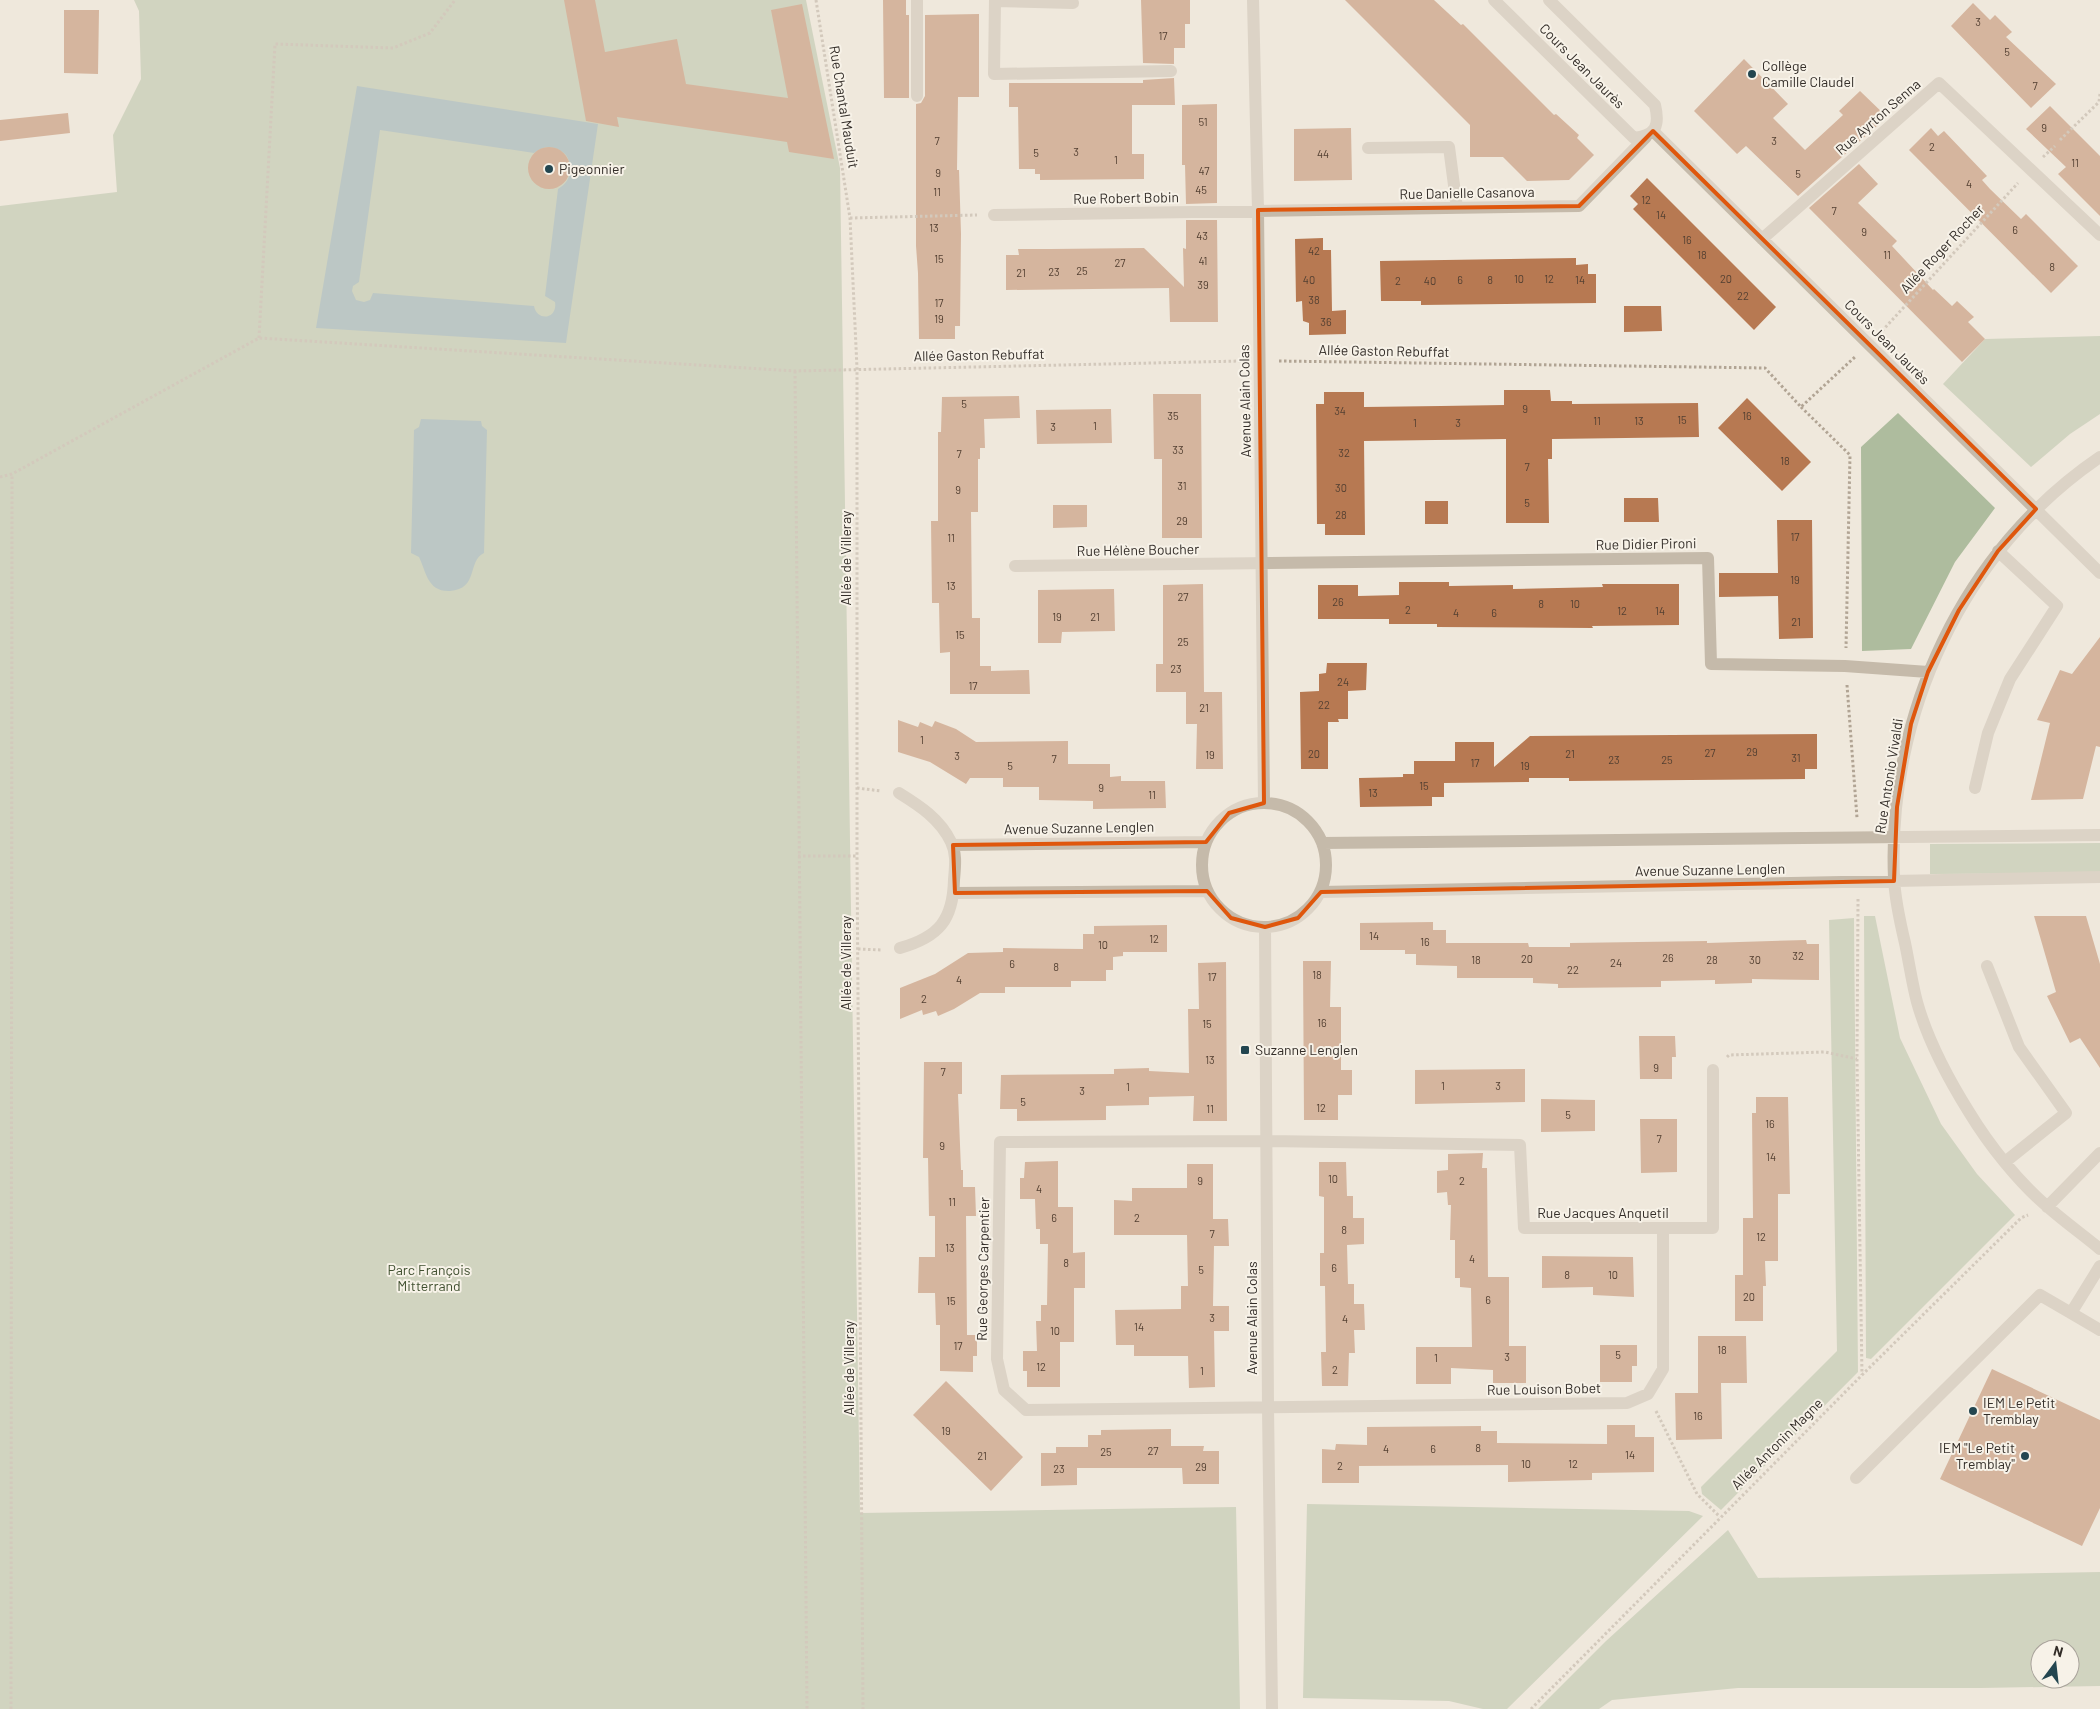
<svg xmlns="http://www.w3.org/2000/svg" width="2100" height="1709" viewBox="0 0 2100 1709" font-family="Barlow,sans-serif">
	<style>
		.green { fill: #aebc9e; fill-rule: evenodd }
		.water { fill: #7fa1a8; fill-rule: evenodd }
		.building { fill: #b77952 }
		.lines { fill: none; stroke-linecap: round; stroke-linejoin: round }
		.path { stroke: #b1a494; stroke-width: 3; stroke-dasharray: 2.5 2.5; stroke-linecap: butt }
		.minor { stroke: #c5baaa; stroke-width: 12 }
		.marked { fill: none; stroke: #df570d; stroke-width: 4; stroke-linejoin: round }
		.poi-dot { fill: #234650; stroke: #f7f2e8; stroke-width: 2 }
		.labels { text-anchor: middle; stroke-width: 4; stroke-linejoin: round; paint-order: stroke }
		.number-label { font-size: 11px; fill: #544032 }
		.street-label { font-size: 14px; fill: #332d28; stroke: #f7f2e8 }
		.poi-label { font-size: 14px; fill: #332d28; stroke: #f7f2e8; text-anchor: start }
		.park-label { font-size: 14px; fill: #3f4f2f; stroke: #f7f2e8 }
	</style>
	<rect width="100%" height="100%" fill="#efe8dc"/>
	<path class="green" d="M134 0H806L840 168 860 1513 1236 1507 1240 1709H0V206L117 192 113 135 141 79 139 11Z
		M2100 336V414L2070 434 2031 467 1943 384 1985 339Z
		M1898 413 1995 508 1955 562 1911 649 1862 651 1861 447Z
		M2100 843V873L1930 874V844Z
		M1864 916H1875L1900 1038 1941 1124 1977 1174 2015 1215 1871 1359 1866 1358Z
		M1854 918 1858 1372 1721 1510 1702 1494 1701 1487 1837 1351 1829 920Z
		M1307 1504 1689 1511 1703 1516 1507 1709H1483L1449 1701 1303 1698Z
		M1728 1530 1758 1578 2100 1572V1686L1981 1688H1738L1612 1700 1599 1709H1538L1606 1641ZM2040 1649H2070V1679H2040Z"/>
	<path class="water" d="M357 86 598 124 566 343 316 328ZM380 130 534 153C545 144 557 146 566 155 574 168 571 181 558 189L545 296 555 302C558 319 537 322 534 306L373 293 370 300 364 302 356 300 352 291 353 286 359 282Z
		M421 419 481 421 482 426 487 430 484 553C467 561 479 589 450 591 427 592 426 571 419 557L411 553 414 430 419 427Z"/>
	<path class="building" d="M564 0H595L605 52 677 39 686 84 788 98 771 10 802 4 834 159 789 152 787 142 617 117 619 127 586 121Z
		M883 0H906V15H909V98H884Z
		M1141 0H1190V24H1185V48H1174V64L1143 63Z
		M1345 0H1434L1461 25 1463 24 1554 115 1556 114 1579 135 1577 138 1594 155 1569 180 1527 181 1503 157H1470V125Z
		M1973 3 1990 20 1995 15 2012 32 2006 37 2056 84 2031 108 1951 26Z
		M64 10H99L98 74 64 73Z
		M979 14V97H958L957 170H959L961 234 960 326H955V339H919L918 273 916 246V104L921 103 925 96V15Z
		M1744 59 1788 104 1773 118 1805 150 1843 115 1839 111 1860 91 1887 117 1798 196 1746 146 1737 154 1694 111Z
		M1174 78 1175 105H1132V154H1144V179L1040 180V174H1035V169H1019L1018 107H1009V83H1143V80Z
		M1217 104V203L1186 204 1185 165H1182V105Z
		M2050 106 2100 156V216L2058 174 2066 167 2026 129Z
		M68 113 70 133 0 141V120Z
		M1351 128 1352 180 1294 181V129Z
		M1931 128 1938 136 1944 131 1987 176 1982 180 1990 189 2021 219 2026 214 2078 266 2051 293 1909 150Z
		M528 168a21 21 0 1 1 42 0a21 21 0 1 1-42 0Z
		M1859 164 1878 184 1858 203 1897 241 1892 246 1933 290 1934 289 1952 306 1957 301 1974 317 1968 322 1985 339 1962 362 1809 208Z
		M1647 178 1776 307 1754 330 1633 209 1638 204 1630 196Z
		M1186 220H1217L1218 322H1170L1169 288 1006 290V255H1019L1018 249H1051L1144 248 1184 287 1183 248 1186 249Z
		M1323 238V250H1331L1332 311 1346 310V334L1309 335V323L1303 321 1302 301 1296 302 1295 239Z
		M1576 258V265L1588 264V274H1596V303L1421 305V301H1381L1380 261Z
		M1624 306H1661L1662 331 1624 332Z
		M1504 390H1550L1551 401H1572V404L1698 403 1699 437 1552 439V459H1548L1549 523H1506V439L1364 441 1365 535H1325V524H1317L1316 404H1324V392H1364V407L1441 406 1504 405Z
		M1153 394H1201L1202 538H1162V459H1154Z
		M1019 396 1020 418 984 419 985 448H980V459H978V512H971L972 618H980V666H991V671L1029 670 1030 694H950V652L940 653 939 603H932L931 521H938V432H941L942 397Z
		M1747 398 1811 462 1782 491 1718 428Z
		M1111 409 1112 443 1037 444 1036 410Z
		M1624 498H1658L1659 522H1624Z
		M1425 501H1448V524H1425Z
		M1053 505H1087V527L1053 528Z
		M1777 520H1812L1813 638 1779 639 1778 596 1719 597V573H1778Z
		M1399 582H1449V586L1513 585V589L1603 587 1602 584H1679V625L1592 626 1593 628 1437 627V624H1389V619H1318V585H1358V596L1399 595Z
		M1203 584 1204 692H1222L1223 769H1196L1197 724H1186V692H1156V664H1163V585Z
		M1114 589 1115 631 1062 632 1061 643H1038V590Z
		M2100 637V747L2096 746 2083 799 2031 800 2050 723 2037 720 2060 670 2072 674Z
		M1327 663H1367L1366 690 1348 691V719H1338L1339 722H1328V769H1301L1300 692 1319 691V674L1326 673Z
		M898 720 918 727 920 722 932 727 935 721 956 729 976 742 1068 741V764H1110V777L1121 776V781H1165L1166 808 1093 809V801L1039 800V787H1003V778H970L966 784 930 762 898 752Z
		M1817 734V769H1805V779L1569 781V778H1529V782L1444 783V797H1432V806L1360 807 1359 778 1403 777V774H1414V761H1455V742H1494V767L1530 736Z
		M2034 916H2086L2100 964V1068L2080 1038 2070 1043 2047 996 2056 992Z
		M1433 922V930H1446V943H1528L1529 947H1570V943L1707 941V943L1806 940 1807 944H1819V980L1752 979V983L1715 984V980L1661 981V987L1558 988V984L1533 983V978H1457V966L1416 965V954H1405V950H1360V923Z
		M1167 925V952H1123V956L1113 957V970H1106V981H1071V987H1005V993H980L954 1009 938 1016 936 1011 923 1015 922 1010 900 1019V988L935 974 968 953 1003 952V948L1083 949V934H1094V926Z
		M1303 961H1331L1330 1007H1341V1070H1352V1095H1338V1120H1304Z
		M1226 962 1227 1121H1193L1194 1096 1149 1097V1105L1106 1106V1120L1017 1121V1109H1000L1001 1075 1114 1074V1069L1149 1068V1071L1189 1073 1188 1009H1199L1198 963Z
		M1639 1036H1675L1676 1057H1672V1079H1640Z
		M924 1062H962V1094H958L961 1170H963V1187H975L976 1216H966L967 1335H977V1356H973V1372L940 1371V1325H936L935 1293H918L919 1257H935V1216H929L928 1158H923Z
		M1525 1069V1102L1415 1104V1070Z
		M1756 1097H1788L1790 1194H1778V1261H1765L1766 1286H1763V1321H1735V1275H1743V1218H1753L1752 1113H1756Z
		M1541 1099 1595 1100V1131L1541 1132Z
		M1640 1119H1677V1172L1641 1173Z
		M1483 1153 1482 1168H1487L1488 1277H1509V1346H1526V1383H1493V1370L1451 1368V1384H1416V1347H1472L1471 1288 1460 1287V1278H1455V1240H1450L1451 1205H1448L1447 1192 1437 1193V1171L1448 1170V1154Z
		M1058 1161V1207H1073V1253L1085 1252V1288H1074V1342H1060V1387H1027V1371H1023V1351H1037L1036 1321H1041V1305H1047L1048 1244H1040V1229H1036L1035 1199H1020V1178H1024L1025 1162Z
		M1319 1162H1346L1347 1196H1353V1218H1364V1244L1347 1245 1348 1284H1354V1304H1364L1365 1330H1354L1355 1353H1349L1348 1386H1322L1321 1352H1326L1325 1286H1320V1253H1324V1197L1319 1196Z
		M1187 1164H1213V1219H1228L1229 1246H1214L1213 1306H1229V1331H1214L1215 1387 1189 1388 1188 1356H1134V1345H1116L1115 1310 1181 1309V1286H1188L1187 1235H1114V1200L1132 1201V1188H1187Z
		M1542 1256 1633 1257 1634 1297 1593 1295V1287L1542 1288Z
		M1698 1336H1746L1747 1383H1721L1722 1439 1676 1440 1675 1393H1698Z
		M1600 1345H1637V1366H1632V1382H1600Z
		M1992 1369 2100 1420V1508L2082 1546 1940 1479Z
		M946 1381 1023 1457 991 1491 913 1415Z
		M1607 1425H1635V1437H1654V1472L1592 1473V1480L1508 1482V1465L1359 1466V1483H1322V1449L1335 1450 1336 1444 1367 1445V1427L1481 1426V1431H1497V1443L1607 1444Z
		M1171 1429V1446H1204L1203 1451H1219V1484H1183L1182 1468H1077V1485L1041 1486V1453H1056V1447H1088V1435H1101V1430Z"/>
	<g class="lines">
		<path class="path" d="M816 0 850 218 857 368V856L863 1709
			M2060 140 2099 102 2100 94
			M2043 157 2055 146
			M850 218 977 215
			M1882 331 2018 183
			M259 338 275 44 393 48 430 33 455 0
			M1279 361 1765 368 1801 407 1856 356
			M795 371 807 1709
			M1801 407 1850 455 1846 648
			M0 477 12 474 259 338 795 371 1241 361
			M1847 685 1857 818
			M857 788 881 791
			M798 856H857
			M1858 899 1857 1059 1862 1375
			M858 949 882 950
			M1727 1057 1729 1055 1825 1052 1857 1059
			M1656 1411 1697 1494 1720 1517
			M11 1709 12 474
			M1531 1709 1862 1375 2021 1218 2028 1215"/>
		<path class="minor" d="M917 0V96
			M995 0 994 74 1171 71
			M1253 0 1258 210 1264 803
			M1494 0 1634 138C1656 135 1660 126 1655 105L1549 0
			M995 1 1073 3
			M1653 131 2100 573
			M1368 148 1449 147 1457 208
			M994 215 1579 206 1646 137
			M1762 239 1939 83 2100 235
			M2100 457C1963 550 1887 714 1894 878 1895 900 1900 922 1905 943 1909 962 1912 983 1917 1002 1927 1038 1949 1080 1969 1112 1989 1145 2019 1183 2049 1208 2065 1222 2083 1235 2100 1249
			M1015 566 1708 558 1711 664 1845 666 1928 672
			M1975 788 1988 733 2010 679 2057 606 1998 551
			M899 793C920 806 940 819 951 842 957 854 955 867 954 880 953 920 939 937 900 948
			M1202 865a62 62 0 1 1 124 0a62 62 0 1 1-124 0Z
			M1322 843 2100 835
			M953 845 1206 842
			M1321 892 2100 877
			M955 893 1207 891
			M1265 927 1268 1408 1272 1709
			M1987 966 2019 1047 2066 1113 2005 1162
			M2047 1207 2100 1153
			M1663 1228V1369L1648 1394 1627 1403 1026 1410 1004 1390 997 1359 1000 1142 1266 1141 1520 1145 1524 1228H1713V1070
			M2100 1266 2071 1313 2100 1330
			M1856 1478 2040 1295 2071 1313"/>
	</g>
	<path d="M0 0H2100V1709H0ZM1653 131 2036 509 1998 551 1959 610 1928 672 1911 724 1897 807 1894 881 1321 892 1298 918 1265 927 1231 918 1207 891 955 893 953 845 1206 842 1229 813 1264 803 1258 210 1579 206Z" fill="#efe8dc" fill-opacity=".55" fill-rule="evenodd"/>
	<path class="marked" d="M1653 131 2036 509 1998 551 1959 610 1928 672 1911 724 1897 807 1894 881 1321 892 1298 918 1265 927 1231 918 1207 891 955 893 953 845 1206 842 1229 813 1264 803 1258 210 1579 206Z"/>
	<g class="poi-dot">
		<circle cx="1752" cy="74" r="5"/>
		<circle cx="549" cy="169" r="5"/>
		<rect x="1240" y="1045" width="10" height="10" rx="2.5"/>
		<circle cx="1973" cy="1411" r="5"/>
		<circle cx="2025" cy="1456" r="5"/>
	</g>
	<g class="labels">
		<g class="number-label">
			<text x="1978" y="26">3</text>
			<text x="1163" y="40">17</text>
			<text x="2007" y="56">5</text>
			<text x="2035" y="90">7</text>
			<text x="1203" y="126">51</text>
			<text x="2044" y="132">9</text>
			<text x="937" y="145">7</text>
			<text x="1774" y="145">3</text>
			<text x="1932" y="151">2</text>
			<text x="1076" y="156">3</text>
			<text x="1036" y="157">5</text>
			<text x="1323" y="158">44</text>
			<text x="1116" y="164">1</text>
			<text x="2075" y="167">11</text>
			<text x="1204" y="175">47</text>
			<text x="938" y="177">9</text>
			<text x="1798" y="178">5</text>
			<text x="1969" y="188">4</text>
			<text x="1201" y="194">45</text>
			<text x="937" y="196">11</text>
			<text x="1646" y="204">12</text>
			<text x="1834" y="215">7</text>
			<text x="1661" y="219">14</text>
			<text x="934" y="232">13</text>
			<text x="2015" y="234">6</text>
			<text x="1864" y="236">9</text>
			<text x="1202" y="240">43</text>
			<text x="1687" y="244">16</text>
			<text x="1314" y="255">42</text>
			<text x="1702" y="259">18</text>
			<text x="1887" y="259">11</text>
			<text x="939" y="263">15</text>
			<text x="1203" y="265">41</text>
			<text x="1120" y="267">27</text>
			<text x="2052" y="271">8</text>
			<text x="1082" y="275">25</text>
			<text x="1054" y="276">23</text>
			<text x="1021" y="277">21</text>
			<text x="1519" y="283">10</text>
			<text x="1549" y="283">12</text>
			<text x="1726" y="283">20</text>
			<text x="1309" y="284">40</text>
			<text x="1460" y="284">6</text>
			<text x="1490" y="284">8</text>
			<text x="1580" y="284">14</text>
			<text x="1398" y="285">2</text>
			<text x="1430" y="285">40</text>
			<text x="1203" y="289">39</text>
			<text x="1743" y="300">22</text>
			<text x="1314" y="304">38</text>
			<text x="939" y="307">17</text>
			<text x="939" y="323">19</text>
			<text x="1326" y="326">36</text>
			<text x="964" y="408">5</text>
			<text x="1525" y="413">9</text>
			<text x="1340" y="415">34</text>
			<text x="1173" y="420">35</text>
			<text x="1747" y="420">16</text>
			<text x="1682" y="424">15</text>
			<text x="1597" y="425">11</text>
			<text x="1639" y="425">13</text>
			<text x="1415" y="427">1</text>
			<text x="1458" y="427">3</text>
			<text x="1095" y="430">1</text>
			<text x="1053" y="431">3</text>
			<text x="1178" y="454">33</text>
			<text x="1344" y="457">32</text>
			<text x="959" y="458">7</text>
			<text x="1785" y="465">18</text>
			<text x="1527" y="471">7</text>
			<text x="1182" y="490">31</text>
			<text x="1341" y="492">30</text>
			<text x="958" y="494">9</text>
			<text x="1527" y="507">5</text>
			<text x="1341" y="519">28</text>
			<text x="1182" y="525">29</text>
			<text x="1795" y="541">17</text>
			<text x="951" y="542">11</text>
			<text x="1795" y="584">19</text>
			<text x="951" y="590">13</text>
			<text x="1183" y="601">27</text>
			<text x="1338" y="606">26</text>
			<text x="1541" y="608">8</text>
			<text x="1575" y="608">10</text>
			<text x="1408" y="614">2</text>
			<text x="1622" y="615">12</text>
			<text x="1660" y="615">14</text>
			<text x="1456" y="617">4</text>
			<text x="1494" y="617">6</text>
			<text x="1057" y="621">19</text>
			<text x="1095" y="621">21</text>
			<text x="1796" y="626">21</text>
			<text x="960" y="639">15</text>
			<text x="1183" y="646">25</text>
			<text x="1176" y="673">23</text>
			<text x="1343" y="686">24</text>
			<text x="973" y="690">17</text>
			<text x="1324" y="709">22</text>
			<text x="1204" y="712">21</text>
			<text x="922" y="744">1</text>
			<text x="1752" y="756">29</text>
			<text x="1710" y="757">27</text>
			<text x="1314" y="758">20</text>
			<text x="1570" y="758">21</text>
			<text x="1210" y="759">19</text>
			<text x="957" y="760">3</text>
			<text x="1796" y="762">31</text>
			<text x="1054" y="763">7</text>
			<text x="1614" y="764">23</text>
			<text x="1667" y="764">25</text>
			<text x="1475" y="767">17</text>
			<text x="1010" y="770">5</text>
			<text x="1525" y="770">19</text>
			<text x="1424" y="790">15</text>
			<text x="1101" y="792">9</text>
			<text x="1373" y="797">13</text>
			<text x="1152" y="799">11</text>
			<text x="1374" y="940">14</text>
			<text x="1154" y="943">12</text>
			<text x="1425" y="946">16</text>
			<text x="1103" y="949">10</text>
			<text x="1798" y="960">32</text>
			<text x="1668" y="962">26</text>
			<text x="1527" y="963">20</text>
			<text x="1476" y="964">18</text>
			<text x="1712" y="964">28</text>
			<text x="1755" y="964">30</text>
			<text x="1616" y="967">24</text>
			<text x="1012" y="968">6</text>
			<text x="1056" y="971">8</text>
			<text x="1573" y="974">22</text>
			<text x="1317" y="979">18</text>
			<text x="1212" y="981">17</text>
			<text x="959" y="984">4</text>
			<text x="924" y="1003">2</text>
			<text x="1322" y="1027">16</text>
			<text x="1207" y="1028">15</text>
			<text x="1210" y="1064">13</text>
			<text x="1656" y="1072">9</text>
			<text x="943" y="1076">7</text>
			<text x="1443" y="1090">1</text>
			<text x="1498" y="1090">3</text>
			<text x="1128" y="1091">1</text>
			<text x="1082" y="1095">3</text>
			<text x="1023" y="1106">5</text>
			<text x="1321" y="1112">12</text>
			<text x="1210" y="1113">11</text>
			<text x="1568" y="1119">5</text>
			<text x="1770" y="1128">16</text>
			<text x="1659" y="1143">7</text>
			<text x="942" y="1150">9</text>
			<text x="1771" y="1161">14</text>
			<text x="1333" y="1183">10</text>
			<text x="1200" y="1185">9</text>
			<text x="1462" y="1185">2</text>
			<text x="1039" y="1193">4</text>
			<text x="952" y="1206">11</text>
			<text x="1054" y="1222">6</text>
			<text x="1137" y="1222">2</text>
			<text x="1344" y="1234">8</text>
			<text x="1212" y="1238">7</text>
			<text x="1761" y="1241">12</text>
			<text x="950" y="1252">13</text>
			<text x="1472" y="1263">4</text>
			<text x="1066" y="1267">8</text>
			<text x="1334" y="1272">6</text>
			<text x="1201" y="1274">5</text>
			<text x="1567" y="1279">8</text>
			<text x="1613" y="1279">10</text>
			<text x="1749" y="1301">20</text>
			<text x="1488" y="1304">6</text>
			<text x="951" y="1305">15</text>
			<text x="1212" y="1322">3</text>
			<text x="1345" y="1323">4</text>
			<text x="1139" y="1331">14</text>
			<text x="1055" y="1335">10</text>
			<text x="958" y="1350">17</text>
			<text x="1722" y="1354">18</text>
			<text x="1618" y="1359">5</text>
			<text x="1507" y="1361">3</text>
			<text x="1436" y="1362">1</text>
			<text x="1041" y="1371">12</text>
			<text x="1335" y="1374">2</text>
			<text x="1202" y="1375">1</text>
			<text x="1698" y="1420">16</text>
			<text x="946" y="1435">19</text>
			<text x="1478" y="1452">8</text>
			<text x="1386" y="1453">4</text>
			<text x="1433" y="1453">6</text>
			<text x="1153" y="1455">27</text>
			<text x="1106" y="1456">25</text>
			<text x="1630" y="1459">14</text>
			<text x="982" y="1460">21</text>
			<text x="1526" y="1468">10</text>
			<text x="1573" y="1468">12</text>
			<text x="1340" y="1470">2</text>
			<text x="1201" y="1471">29</text>
			<text x="1059" y="1473">23</text>
		</g>
		<g class="street-label">
			<text transform="translate(1582 66) rotate(45)" y="5">Cours Jean Jaurès</text>
			<text transform="translate(844 107) rotate(81)" y="5">Rue Chantal Mauduit</text>
			<text transform="translate(1878 117) rotate(-41)" y="5">Rue Ayrton Senna</text>
			<text transform="translate(1467 193) rotate(-1)" y="5">Rue Danielle Casanova</text>
			<text transform="translate(1126 198) rotate(-1)" y="5">Rue Robert Bobin</text>
			<text transform="translate(1942 249) rotate(-47)" y="5">Allée Roger Rocher</text>
			<text transform="translate(1887 342) rotate(45)" y="5">Cours Jean Jaurès</text>
			<text transform="translate(1384 351) rotate(1)" y="5">Allée Gaston Rebuffat</text>
			<text transform="translate(979 355) rotate(-1)" y="5">Allée Gaston Rebuffat</text>
			<text transform="translate(1245 401) rotate(-91)" y="5">Avenue Alain Colas</text>
			<text transform="translate(1646 544) rotate(-1)" y="5">Rue Didier Pironi</text>
			<text transform="translate(1138 550) rotate(-1)" y="5">Rue Hélène Boucher</text>
			<text transform="translate(846 558) rotate(-90)" y="5">Allée de Villeray</text>
			<text transform="translate(1889 776) rotate(-81)" y="5">Rue Antonio Vivaldi</text>
			<text transform="translate(1079 828) rotate(-1)" y="5">Avenue Suzanne Lenglen</text>
			<text transform="translate(1710 870) rotate(-1)" y="5">Avenue Suzanne Lenglen</text>
			<text transform="translate(846 963) rotate(-90)" y="5">Allée de Villeray</text>
			<text x="1603" y="1218">Rue Jacques Anquetil</text>
			<text transform="translate(983 1269) rotate(-89)" y="5">Rue Georges Carpentier</text>
			<text transform="translate(1252 1318) rotate(-90)" y="5">Avenue Alain Colas</text>
			<text transform="translate(849 1368) rotate(-90)" y="5">Allée de Villeray</text>
			<text transform="translate(1544 1389) rotate(-1)" y="5">Rue Louison Bobet</text>
			<text transform="translate(1777 1444) rotate(-45)" y="5">Allée Antonin Magne</text>
		</g>
		<g class="poi-label">
			<text x="1762" y="71">Collège<tspan x="1762" dy="16">Camille Claudel</tspan></text>
			<text x="559" y="174">Pigeonnier</text>
			<text x="1255" y="1055">Suzanne Lenglen</text>
			<text x="1983" y="1408">IEM Le Petit<tspan x="1983" dy="16">Tremblay</tspan></text>
			<text x="2015" y="1453" text-anchor="end">IEM "Le Petit<tspan x="2015" dy="16">Tremblay"</tspan></text>
		</g>
		<g class="park-label">
			<text x="429" y="1275">Parc François<tspan x="429" dy="16">Mitterrand</tspan></text>
		</g>
	</g>
	<g transform="translate(2055 1664) rotate(15)"><circle r="24" fill="#f7f2e8" stroke="#a9a39b"/>
	<path d="M0-4L9 19L0 12L-9 19Z" fill="#234650"/>
	<text y="-8" font-size="14" font-weight="bold" text-anchor="middle" fill="#332d28">N</text>
	</g>
</svg>
